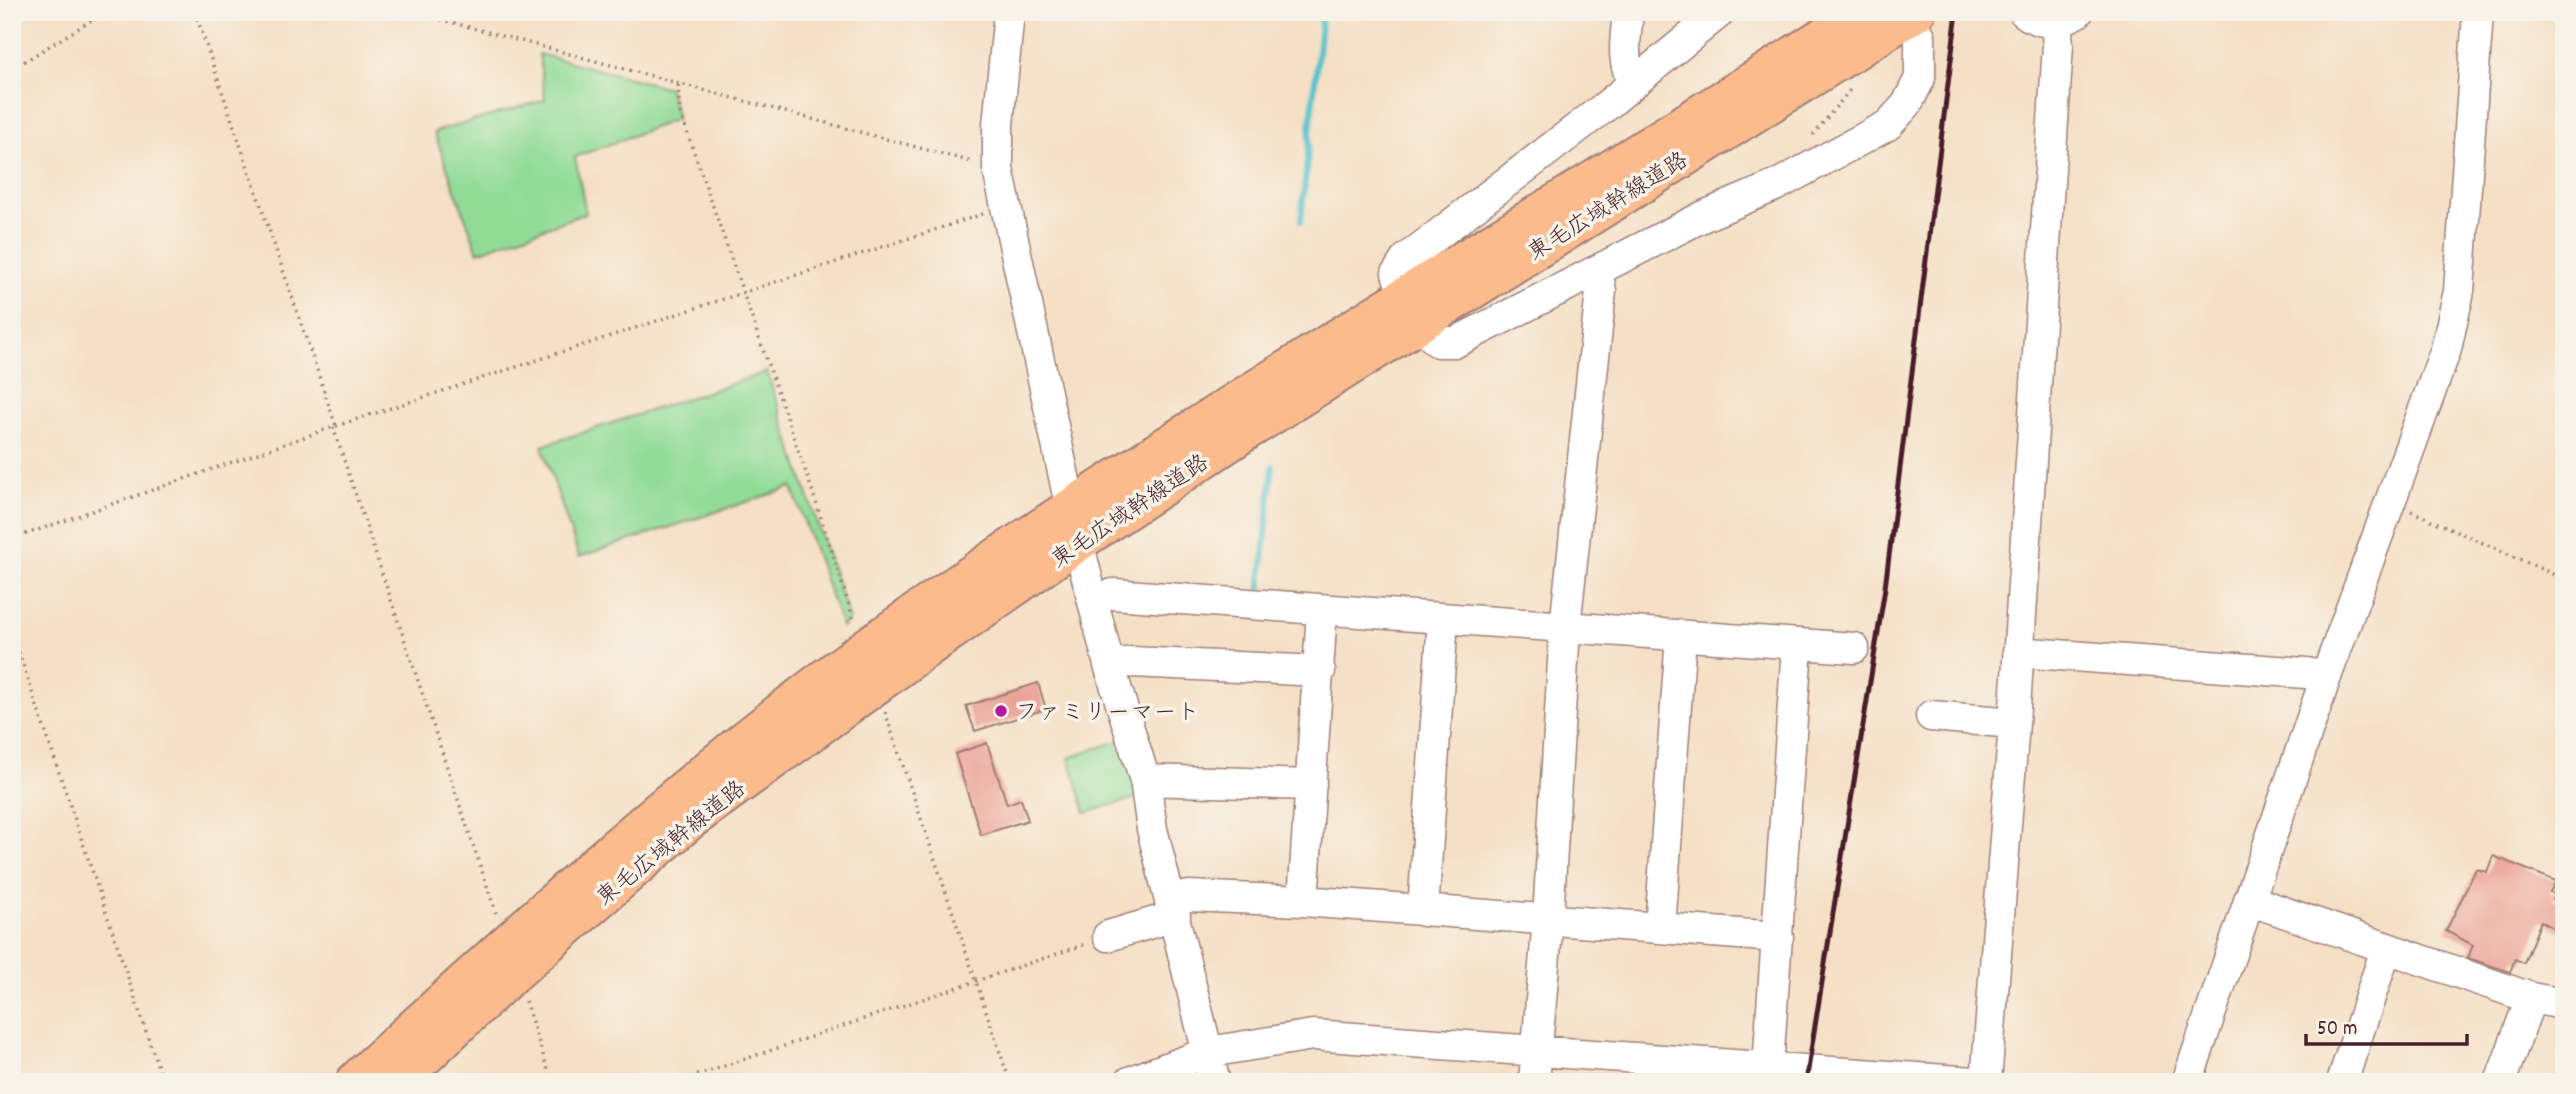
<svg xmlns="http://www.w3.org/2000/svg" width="2576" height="1094" viewBox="0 0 2576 1094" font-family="Dekko,'Klee One',sans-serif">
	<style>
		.green { fill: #91db97; stroke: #6e7d61; stroke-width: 2 }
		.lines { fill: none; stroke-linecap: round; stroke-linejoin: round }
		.stream { stroke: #54c2ca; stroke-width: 6 }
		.building { fill: #eb9a8f }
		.minor-casing { stroke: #a07f78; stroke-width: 33 }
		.highway-casing { stroke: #a07f78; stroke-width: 42 }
		.path { stroke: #a07f78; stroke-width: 3.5; stroke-dasharray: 2 5; stroke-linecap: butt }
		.minor { stroke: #fff; stroke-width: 30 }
		.highway { stroke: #fbbb8c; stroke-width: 38 }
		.rail { stroke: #4a1f2b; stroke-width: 5 }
		.poi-dot { fill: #b5179e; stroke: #f7f3e8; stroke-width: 2.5 }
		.labels { text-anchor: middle; stroke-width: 7; stroke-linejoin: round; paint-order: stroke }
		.street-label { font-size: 23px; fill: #4a1f2b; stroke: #f7f3e8 }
		.poi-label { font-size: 23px; fill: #4a1f2b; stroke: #f7f3e8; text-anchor: start }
	</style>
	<rect width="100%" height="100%" fill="#f7f3e8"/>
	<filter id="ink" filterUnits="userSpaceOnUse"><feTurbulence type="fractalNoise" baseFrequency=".0143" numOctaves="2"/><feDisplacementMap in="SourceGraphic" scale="14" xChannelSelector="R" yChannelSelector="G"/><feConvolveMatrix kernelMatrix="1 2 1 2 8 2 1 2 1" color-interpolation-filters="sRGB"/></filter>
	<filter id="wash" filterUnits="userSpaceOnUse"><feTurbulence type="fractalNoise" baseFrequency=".00686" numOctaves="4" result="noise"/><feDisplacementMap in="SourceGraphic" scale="28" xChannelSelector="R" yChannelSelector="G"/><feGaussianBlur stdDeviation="1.57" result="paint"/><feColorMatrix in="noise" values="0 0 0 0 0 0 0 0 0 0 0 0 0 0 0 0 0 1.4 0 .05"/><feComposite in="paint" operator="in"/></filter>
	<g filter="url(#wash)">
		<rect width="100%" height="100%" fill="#f5dfc5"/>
		<path class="green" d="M539 54 669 88 677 119 575 157 586 213 478 252 434 132 545 100Z
			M767 372 849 619 842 627 792 487 579 557 542 446Z
			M1121 740 1139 797 1086 813 1069 758Z"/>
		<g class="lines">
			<path class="stream" d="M1301 221 1322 12
				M1260 591 1273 466"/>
		</g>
		<g id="blocks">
			<path class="building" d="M1038 683 1046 709 975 731 966 706Z
				M987 743 1007 804 1021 799 1028 820 981 835 955 754Z
				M2493 856 2556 881 2550 892 2555 895 2552 899 2564 905V934L2541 921 2524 963 2515 959 2510 972 2468 958 2473 945 2446 931 2476 869 2487 872Z"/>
		</g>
	</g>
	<g filter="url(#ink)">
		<use href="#blocks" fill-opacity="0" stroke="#a07f78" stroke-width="2"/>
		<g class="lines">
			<g class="minor-casing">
				<path id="minor" d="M1009 12 998 125V169L1078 542 1109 665 1145 780 1152 829 1215 1082
					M1628 12C1626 37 1620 61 1634 83
					M2024 12C2041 26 2060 23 2078 12
					M1405 299 1397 273 1406 259 1606 106 1720 12
					M1419 325 1438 342H1456L1704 216 1777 185 1888 125 1907 104 1920 78V36
					M1113 594 1854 648
					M2018 652 2306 673 2326 677
					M1109 665 1132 662 1320 671
					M1931 716 2014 723
					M1145 780 1311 785
					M1170 899 1189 896 1303 901 1778 937
					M2249 900 2531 998 2564 1004
					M1303 901 1322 610
					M1423 911 1443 619
					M1660 928 1681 636
					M1108 936 1175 916
					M1129 1082 1209 1052 1313 1035 1974 1082
					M1534 1082 1548 919 1565 627 1601 291 1597 271
					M1770 1082 1768 1067 1797 646
					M1986 1082 2014 723 2058 45 2056 21
					M2187 1082 2326 677 2446 349 2459 291 2478 12
					M2342 1082 2386 949
					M2500 1082 2531 998"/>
			</g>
			<g class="highway-casing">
				<path id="highway" d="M355 1082C522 929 689 775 873 643 1192 417 1533 223 1862 12
					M397 1082 508 978 690 820 914 657 1078 542 1246 431 1916 12"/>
			</g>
			<path class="path" d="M195 12 336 426
				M413 12 972 162
				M12 69 105 12
				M678 85 680 112 812 490 854 621
				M1813 135 1850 90
				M333 427 496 913
				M2411 511 2564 579
				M12 539 333 427 983 214
				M12 632 163 1082
				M885 712 1010 1082
				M525 1001 552 1082
				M677 1082 1086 944"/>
			<use href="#minor" class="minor"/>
			<use href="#highway" class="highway"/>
			<path class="rail" d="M1806 1082 1885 588 1957 12"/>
		</g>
	</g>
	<circle class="poi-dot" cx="1001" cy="711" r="7"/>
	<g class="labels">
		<g class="street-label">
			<text transform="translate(1607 205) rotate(-32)" y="8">東毛広域幹線道路</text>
			<text transform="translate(1129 510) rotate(-34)" y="8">東毛広域幹線道路</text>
			<text transform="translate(670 842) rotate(-39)" y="8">東毛広域幹線道路</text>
		</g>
		<g class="poi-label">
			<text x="1015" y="719">ファミリーマート</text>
		</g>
	</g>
	<rect width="2576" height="1094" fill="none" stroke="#f7f3e8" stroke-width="42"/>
	<path d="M2306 1034v10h161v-10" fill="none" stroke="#4a1f2b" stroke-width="3.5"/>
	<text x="2317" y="1034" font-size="21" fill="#4a1f2b" stroke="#f7f3e8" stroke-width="5" paint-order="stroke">50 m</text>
</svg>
